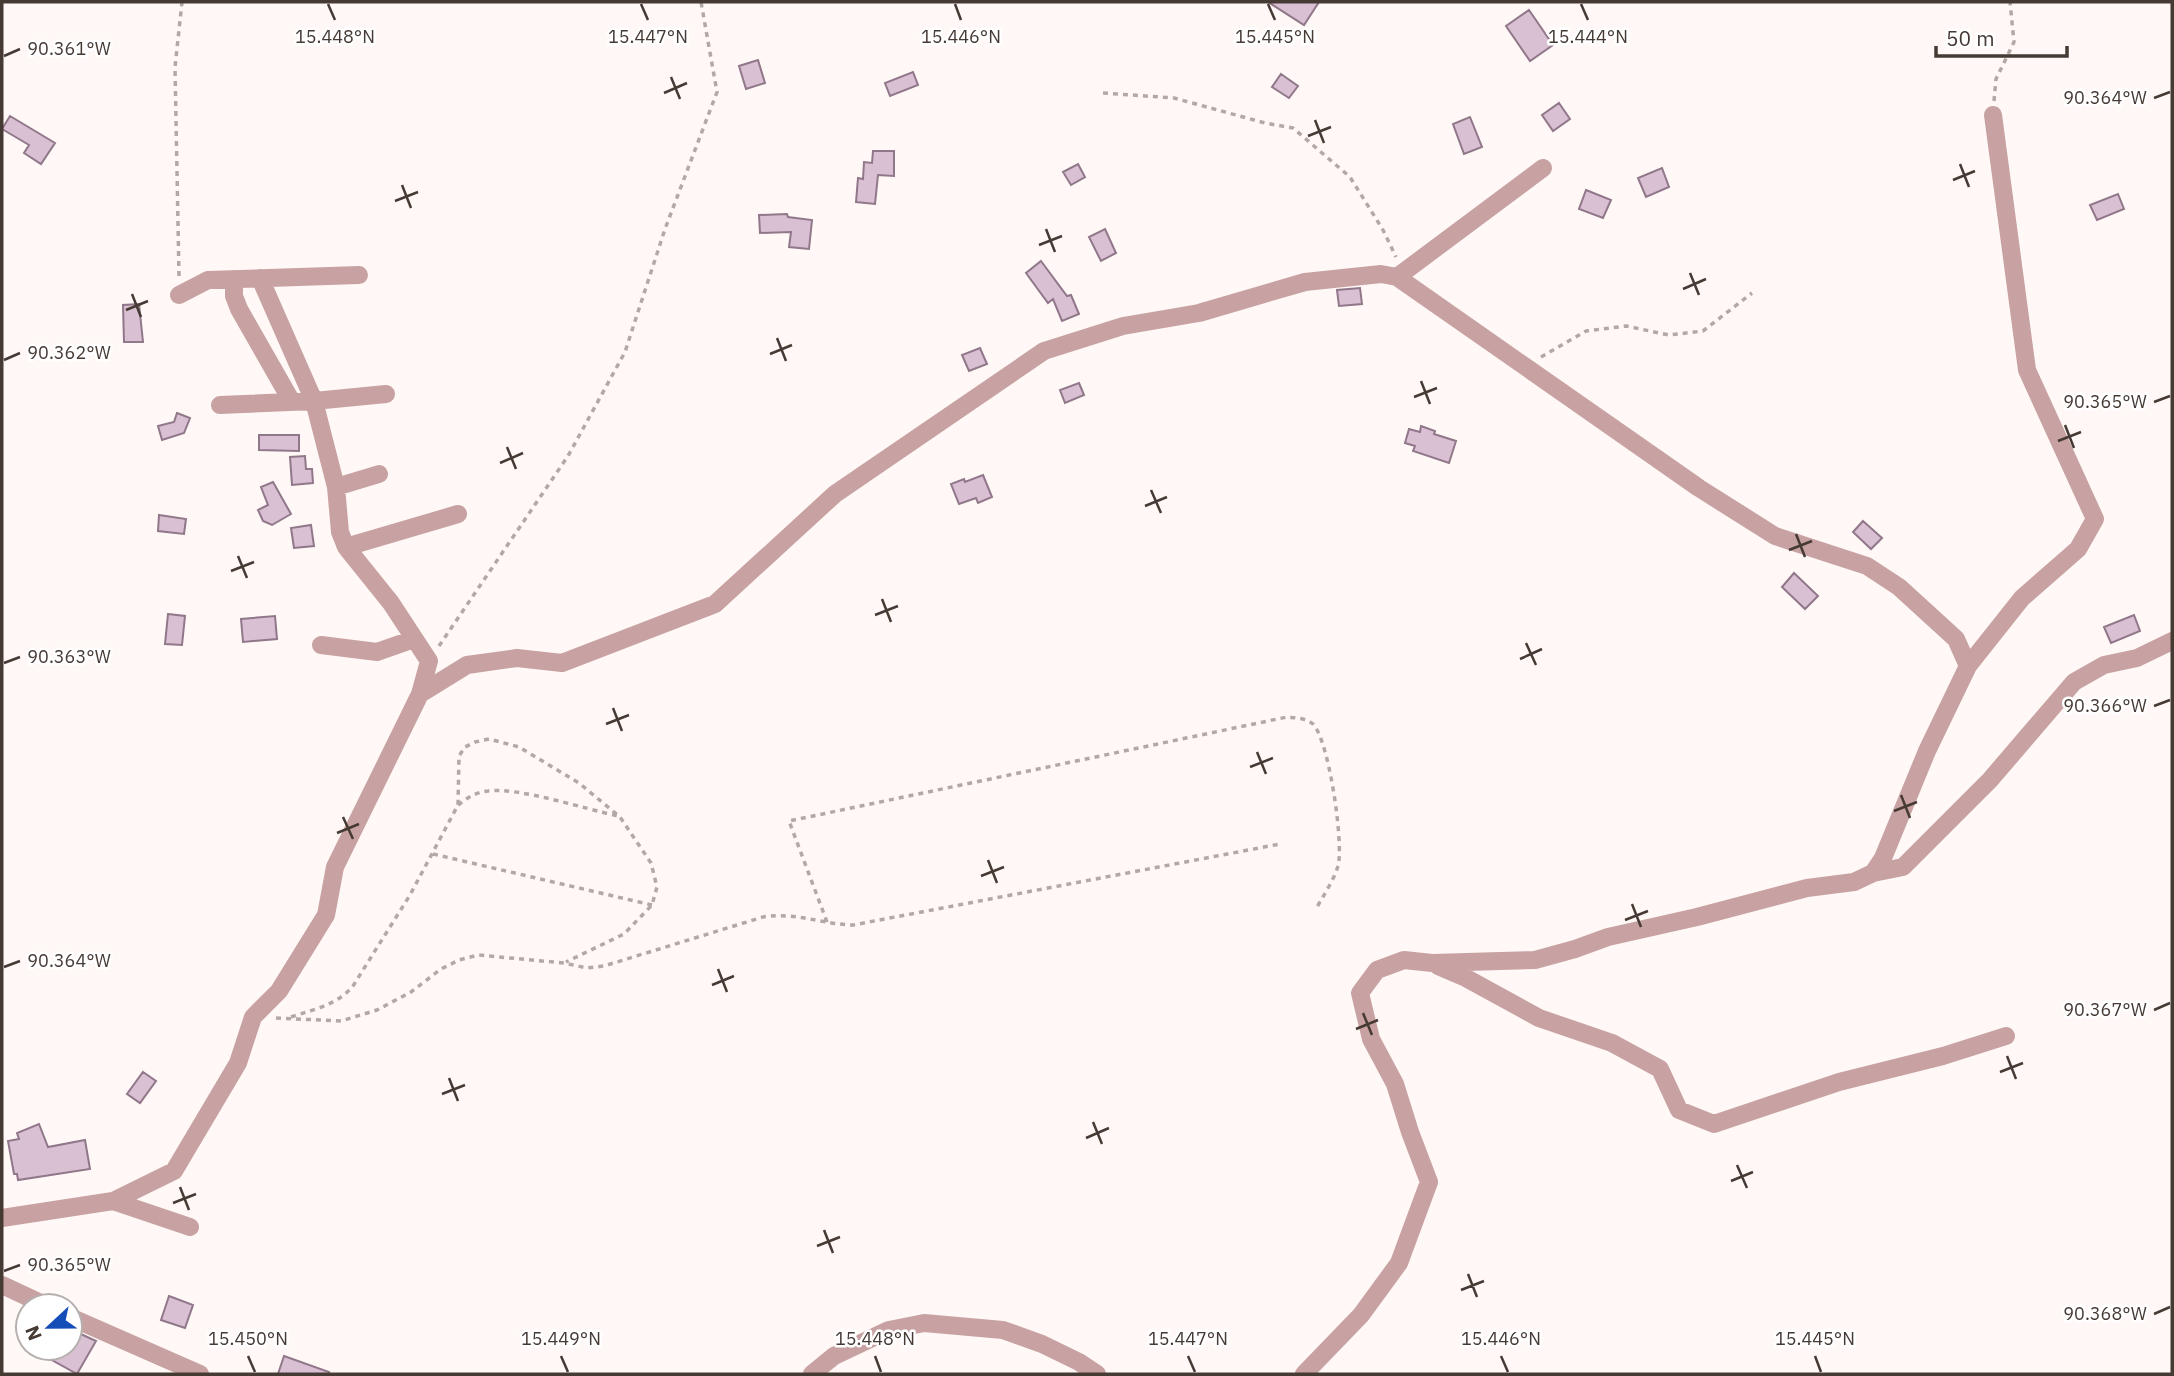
<svg xmlns="http://www.w3.org/2000/svg" width="2174" height="1376" viewBox="0 0 2174 1376" font-family="'IBM Plex Sans',sans-serif">
	<style>
		.building { fill: #dac0d3; stroke: #907789; stroke-width: 2 }
		.lines { fill: none; stroke-linecap: round; stroke-linejoin: round }
		.path { stroke: #b2a9a6; stroke-width: 3.5; stroke-dasharray: 5 5; stroke-linecap: butt }
		.minor { stroke: #c8a2a2; stroke-width: 18 }
		.ticks { fill: none; stroke: #463a35; stroke-width: 2.5 }
		.ticks-label { font-size: 18px; text-anchor: middle; fill: #463a35; stroke: #fff; stroke-width: 5; stroke-linejoin: round; paint-order: stroke }
	</style>
	<rect width="100%" height="100%" fill="#fff8f6"/>
	<path class="building" d="M1268 2H1319L1304 25Z
		M1529 10 1553 45 1530 61 1506 26Z
		M758 60 765 83 746 89 739 66Z
		M913 72 918 85 890 96 885 83Z
		M1281 74 1298 86 1289 98 1272 87Z
		M1559 103 1570 119 1553 131 1542 115Z
		M10 116 55 143 41 164 24 153 29 145 2 129Z
		M1470 117 1482 147 1464 154 1453 124Z
		M873 151H894V176L878 175 875 204 856 202 858 178 863 179 864 162 872 163Z
		M1078 164 1085 177 1071 185 1063 172Z
		M1662 168 1669 187 1646 197 1638 178Z
		M1586 190 1611 200 1603 218 1579 209Z
		M2118 194 2124 209 2097 220 2090 205Z
		M787 214 788 217 812 220 809 249 789 247 791 232 760 233 759 215Z
		M1105 229 1116 253 1101 261 1089 237Z
		M1041 261 1067 296 1071 295 1079 314 1062 321 1053 299 1048 303 1026 273Z
		M1360 288 1362 304 1339 306 1337 290Z
		M139 304 143 342H124L123 305Z
		M980 348 987 364 969 371 962 355Z
		M1079 383 1084 395 1065 403 1060 390Z
		M177 413 190 418 184 433 162 440 158 426 174 422Z
		M1421 426 1435 431 1434 434 1456 441 1449 463 1413 451 1415 446 1405 443 1409 429 1420 432Z
		M259 435H299V451L259 450Z
		M305 456 306 469H312L313 483 292 485 290 457Z
		M983 475 992 497 978 503 976 498 959 504 951 484 964 479 965 482Z
		M273 482 291 514 272 525 263 521 258 510 268 505 261 487Z
		M159 515 186 519 184 534 158 531Z
		M1863 521 1882 538 1871 549 1853 532Z
		M311 525 314 546 294 548 291 528Z
		M1794 573 1818 596 1805 609 1782 587Z
		M168 614 185 616 182 645 165 644Z
		M2134 615 2140 631 2111 643 2104 627Z
		M275 616 277 639 243 642 241 619Z
		M143 1072 156 1081 140 1103 127 1094Z
		M39 1124 48 1147 85 1140 90 1169 18 1180 17 1174H14L8 1141 19 1139 17 1133Z
		M169 1296 193 1305 185 1328 161 1320Z
		M70 1329 96 1341 77 1374 52 1360 59 1348H70Z
		M284 1356 329 1372 328 1374H278Z"/>
	<g class="lines">
		<path class="path" d="M1103 93 1174 98 1265 123 1293 128 1350 177 1383 230 1396 257
			M1994 101 1996 79 2014 42 2010 2
			M179 276 175 67 182 2
			M1541 357 1586 331 1626 326 1669 335 1703 331 1752 293
			M439 646 568 456 625 352 665 229 717 92 701 2
			M458 805C467 798 476 792 488 791 519 787 585 809 618 816
			M433 854 652 905
			M827 922 789 821 1287 717C1296 718 1306 718 1313 724 1329 740 1344 844 1338 866 1334 880 1323 896 1316 909
			M291 1017C315 1009 337 1005 353 986L410 895 458 805 459 756 465 747 475 742 489 739 519 747 579 783 620 817 651 863 657 887 652 905 624 934 566 962
			M276 1018 341 1021 377 1010 411 992 441 969 459 960 478 955 564 963 587 968 604 966 763 917C796 912 821 924 853 925L1280 844"/>
		<path class="minor" d="M1397 277 1543 168
			M234 279V296L239 309 292 402
			M179 295 208 280 359 275
			M220 405 314 401 386 394
			M336 487 379 474
			M346 547 458 514
			M321 645 377 652 414 639
			M420 694 467 665 517 658 562 663 715 604 835 494 1044 351 1123 326 1199 313 1305 282 1381 274 1397 277 1699 488 1775 536 1867 566 1899 587 1956 639 1968 666
			M1873 873 1883 858 1927 751 1968 666 2022 598 2078 549 2095 519 2027 370 1993 115
			M1438 966 1466 978 1539 1018 1612 1043 1660 1069 1679 1110 1714 1124 1839 1082 1943 1056 2006 1036
			M113 1201 190 1227
			M2 1218 113 1201 174 1171 238 1063 253 1017 279 991 326 915 335 867 420 694 429 661 391 603 346 547 340 532 336 487 314 401 260 278
			M2 1285 47 1306
			M70 1317 200 1374
			M812 1374 834 1356 889 1330 924 1323 1003 1330 1042 1344 1079 1362 1097 1374
			M1304 1374 1361 1315 1399 1263 1429 1182 1410 1132 1395 1084 1371 1039 1360 993 1377 970 1404 960 1432 963 1535 960 1575 949 1608 937 1697 917 1807 888 1854 882 1873 873 1903 867 1990 780 2074 682 2104 665 2137 658 2172 641"/>
	</g>
	<path class="ticks" d="M328 4 335 20M641 4 648 20M955 4 961 20M1268 4 1275 20M1581 4 1588 20M4 56 20 49M671 77 680 99M664 93 687 83M2154 98 2170 92M1315 120 1324 143M1308 136 1331 127M1960 164 1969 187M1953 180 1975 171M402 185 411 208M395 201 418 192M1046 229 1055 252M1039 245 1062 236M1690 273 1699 295M1683 289 1706 279M132 294 141 317M126 310 148 301M777 338 786 361M770 354 792 345M4 360 20 353M1421 381 1430 404M1414 397 1437 388M2154 402 2170 396M2065 425 2074 448M2058 441 2081 432M507 447 516 469M500 463 523 453M1151 490 1161 513M1145 506 1167 497M1796 534 1805 557M1789 550 1812 541M238 556 247 578M231 571 254 562M882 599 891 622M875 615 898 606M1526 643 1536 665M1520 659 1542 649M4 663 20 657M2154 706 2170 700M613 708 622 731M606 724 629 715M1257 752 1266 774M1250 767 1273 758M1901 795 1910 818M1894 811 1917 802M343 817 353 839M337 833 359 824M988 860 997 883M981 876 1004 867M1632 904 1641 927M1625 920 1648 911M4 967 20 961M718 969 727 992M712 985 734 976M2154 1010 2170 1003M1363 1013 1372 1035M1356 1029 1378 1020M2007 1056 2016 1079M2000 1072 2023 1063M449 1078 458 1101M442 1094 465 1085M1093 1122 1102 1144M1086 1138 1109 1128M1737 1165 1747 1188M1731 1181 1753 1172M180 1187 189 1210M173 1203 196 1194M824 1230 833 1253M817 1246 840 1237M4 1271 20 1265M1468 1274 1477 1297M1461 1290 1484 1281M2154 1314 2170 1307M248 1356 255 1372M561 1356 568 1372M875 1356 881 1372M1188 1356 1195 1372M1501 1356 1508 1372M1815 1356 1821 1372"/>
	<g class="ticks-label">
		<text x="335" y="43">15.448°N</text>
		<text x="648" y="43">15.447°N</text>
		<text x="961" y="43">15.446°N</text>
		<text x="1275" y="43">15.445°N</text>
		<text x="1588" y="43">15.444°N</text>
		<text x="69" y="55">90.361°W</text>
		<text x="2105" y="104">90.364°W</text>
		<text x="69" y="359">90.362°W</text>
		<text x="2105" y="408">90.365°W</text>
		<text x="69" y="663">90.363°W</text>
		<text x="2105" y="712">90.366°W</text>
		<text x="69" y="967">90.364°W</text>
		<text x="2105" y="1016">90.367°W</text>
		<text x="69" y="1271">90.365°W</text>
		<text x="2105" y="1320">90.368°W</text>
		<text x="248" y="1345">15.450°N</text>
		<text x="561" y="1345">15.449°N</text>
		<text x="875" y="1345">15.448°N</text>
		<text x="1188" y="1345">15.447°N</text>
		<text x="1501" y="1345">15.446°N</text>
		<text x="1815" y="1345">15.445°N</text>
	</g>
	<rect width="2174" height="1376" fill="none" stroke="#463a35" stroke-width="7"/>
	<g transform="translate(49 1327) rotate(248)"><circle r="33" fill="#ffffff" stroke="#b5b0ae" stroke-width="2"/>
	<path d="M0-5L12 26L0 18L-12 26Z" fill="#144cb8"/>
	<text y="-10" font-size="19" font-weight="bold" text-anchor="middle" fill="#463a35">N</text>
	</g>
	<path d="M1936 46v10h131v-10" fill="none" stroke="#463a35" stroke-width="3.5"/>
	<text x="1946" y="46" font-size="21" fill="#463a35" stroke="#ffffff" stroke-width="5" paint-order="stroke">50 m</text>
</svg>
